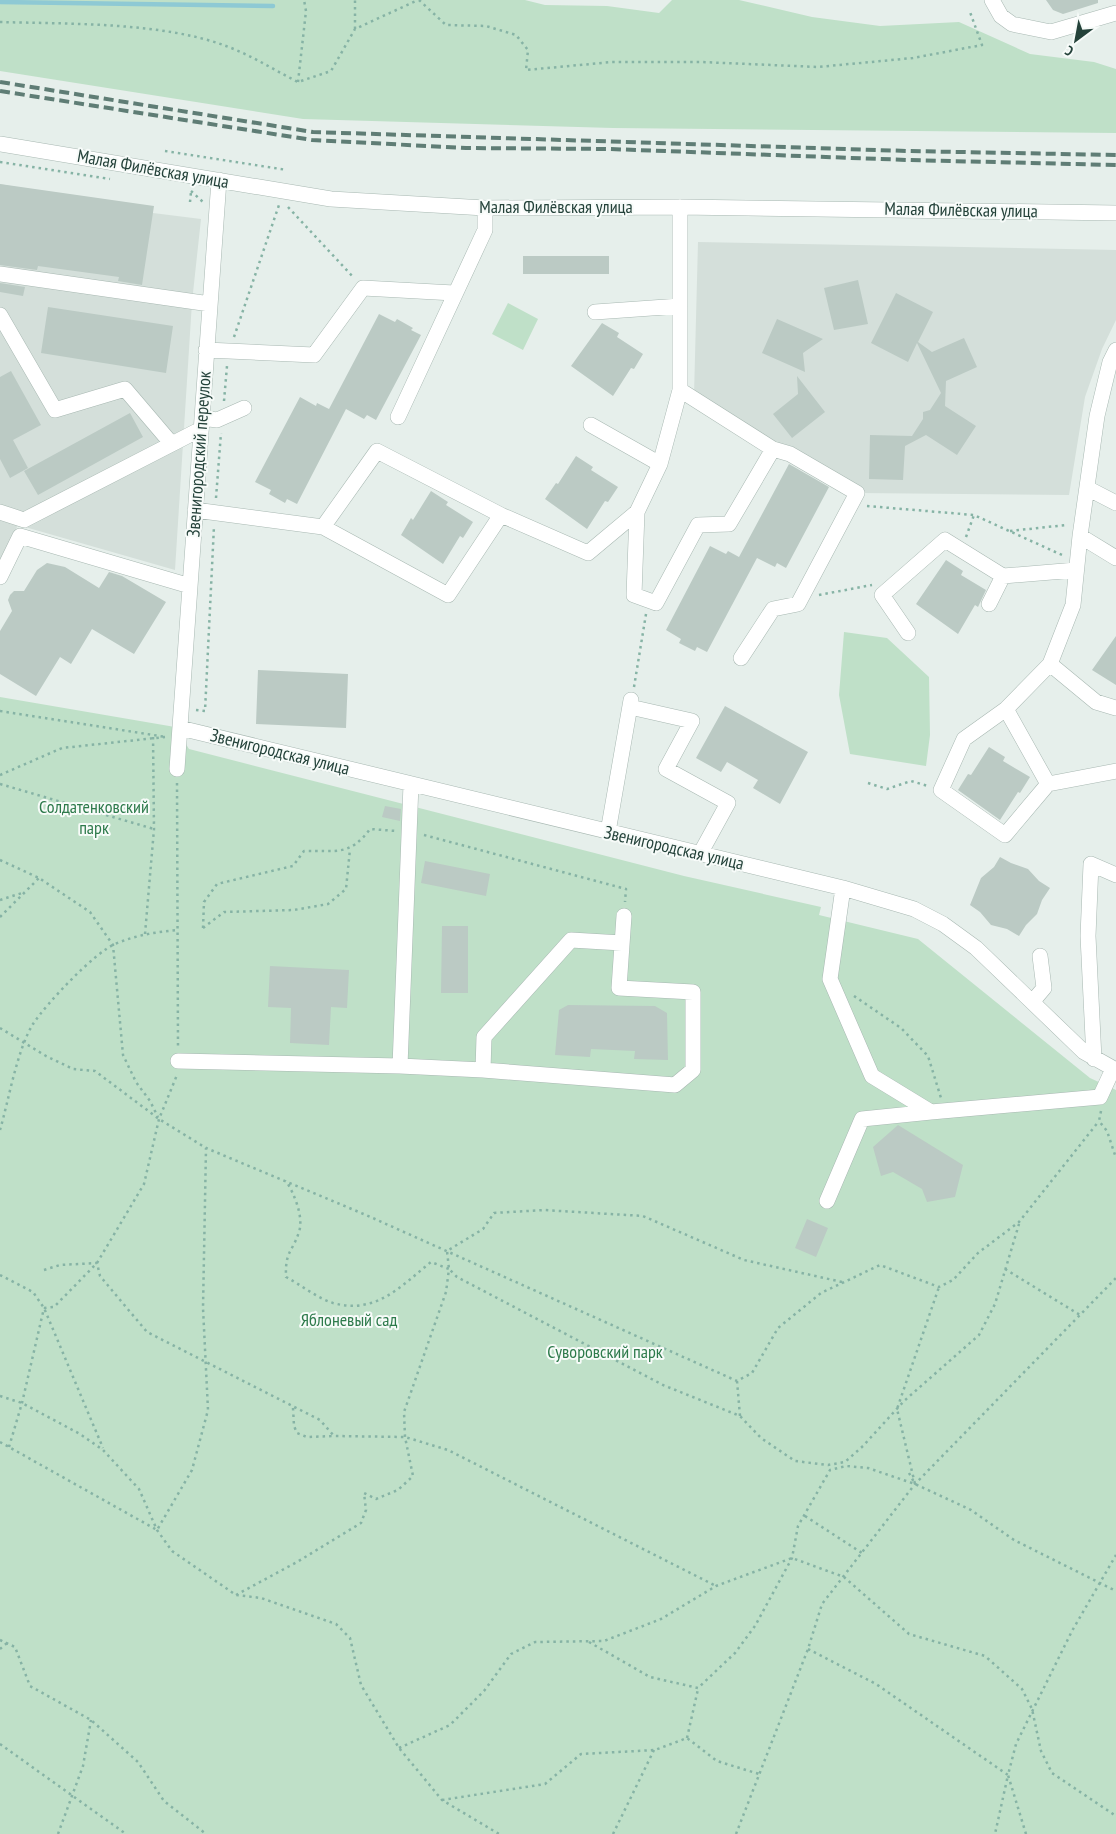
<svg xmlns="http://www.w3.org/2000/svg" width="1116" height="1834" viewBox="0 0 1116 1834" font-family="'PT Sans Narrow',sans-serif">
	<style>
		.built { fill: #d4dfda }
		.green { fill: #bfe0c8 }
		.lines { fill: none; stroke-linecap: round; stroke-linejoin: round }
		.stream { stroke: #8ec9d4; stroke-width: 4.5 }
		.building { fill: #bbcac4 }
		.minor-casing { stroke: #a8b8b2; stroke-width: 16 }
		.path { stroke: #86b3a5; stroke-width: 2.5; stroke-dasharray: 2.5 4; stroke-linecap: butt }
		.minor { stroke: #fff; stroke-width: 15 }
		.rail { stroke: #5f7d75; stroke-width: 4; stroke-dasharray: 10 5; stroke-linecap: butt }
		.labels { text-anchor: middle; stroke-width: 4; stroke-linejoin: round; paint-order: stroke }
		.street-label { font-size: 18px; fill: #24423a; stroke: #f7fbf9 }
		.park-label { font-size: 18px; fill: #2d7a4b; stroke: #f7fbf9 }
	</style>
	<rect width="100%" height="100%" fill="#e6efeb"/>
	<path class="built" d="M0 184 153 213 201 219 192 302 175 570 18 525 0 563Z
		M698 242 1116 250V320L1102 349 1085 397 1069 495 857 493 694 395Z"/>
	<path class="green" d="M0 0H525L545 5 607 6 659 13 672 0H739L812 17 880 26 959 22 1030 54 1094 62 1116 69V133L613 128 303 119 0 71Z
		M508 303 538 319 523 350 492 334Z
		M844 632 887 638 929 677 930 735 926 766 850 754 839 695Z
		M0 697 175 727 189 749 684 876 821 907 819 915 918 939 1090 1078 1116 1090V1834H0Z"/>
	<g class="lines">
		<path class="stream" d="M0 2 273 6"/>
	</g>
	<path class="building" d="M1046 0H1098V3L1063 14 1053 10Z
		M0 184 154 206 142 285 118 281 119 277 38 266 37 270 0 265Z
		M523 256H609V274H523Z
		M858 280 868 324 834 330 824 288Z
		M0 283 25 287 23 296 0 292Z
		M896 293 933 312 918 342 932 352 964 338 977 367 946 381 945 406 976 426 957 455 926 435 905 446 903 480 869 479 870 435 912 436 923 419V412L930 410 941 393 917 343 908 362 871 343Z
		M48 307 173 326 166 373 41 353Z
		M379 314 395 322 397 319 413 328 411 330 421 335 376 420 367 415 364 419 346 409 297 504 287 499 285 503 269 494 271 490 255 482 300 397 316 406 317 403 329 409Z
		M777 319 823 339 803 353 805 372 762 353Z
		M602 323 619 333 617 337 643 354 634 369 631 368 613 396 571 366Z
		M11 371 41 425 13 440 28 468 10 478 0 459V377Z
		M797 376 825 412 792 438 773 414 798 394Z
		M130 413 143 437 38 495 24 471Z
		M576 456 593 467 591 470 618 487 608 502 605 501 587 529 545 499 556 483 558 484Z
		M789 464 829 487 786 568 777 563 775 567 757 558 707 652 697 647 695 651 679 643 681 639 666 630 710 546 726 554 728 551 739 557Z
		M431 491 448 502 446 505 473 522 463 538 460 536 443 564 401 535 411 518 413 520Z
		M946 560 963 571 961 575 986 590 978 607 975 605 958 634 916 604Z
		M47 563 65 567 99 588 109 572 122 576 166 602 134 654 92 629 71 664 60 657 36 696 0 674V631L12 611 8 600 10 595 14 591H24L37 570Z
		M1116 636V685L1092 670Z
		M258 670 348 674 346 728 256 724Z
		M725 706 808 752 780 804 753 788 758 780 727 762 721 772 696 758Z
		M989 747 1005 757 1003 761 1030 777 1020 793 1018 792 1000 820 958 790 968 774 971 775Z
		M385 806 401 809 400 821 382 817Z
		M1000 857 1011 863 1028 869 1039 881 1050 888 1042 900 1037 914 1026 925 1019 936 1007 929 991 925 980 912 970 905 981 878 994 867Z
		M425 861 490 874 486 896 421 883Z
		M442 926H468V993H441Z
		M270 966 349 970 347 1008 331 1007 329 1045 290 1043 291 1008 268 1007Z
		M568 1005 655 1006 667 1013 668 1060 634 1059 635 1051 591 1049 590 1057 555 1055 559 1010Z
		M898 1125 963 1165 955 1197 927 1202 922 1189 893 1172 881 1176 873 1147Z
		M807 1219 828 1228 816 1257 795 1248Z"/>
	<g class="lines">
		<g class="minor-casing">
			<path id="minor" d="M992 0 1001 16 1012 24 1051 32 1116 13
				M0 144 331 199 485 208 680 207 1116 213
				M0 274 210 304
				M595 312 680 306
				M0 315 55 410 125 389 171 443
				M206 350 314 355 363 288 454 293
				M1116 350 1110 362 1097 416 1080 536 1073 605 1050 664 1006 709 1048 784 1116 771
				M680 390 773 449 790 454 857 493 798 604 773 609 741 658
				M398 417 485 230V208
				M202 418 217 420 244 408
				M591 425 660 464
				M1087 488 1116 503
				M195 510 323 527 448 595 501 515 377 451 323 527
				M0 512 24 520 201 429
				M637 512 634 595 656 603 698 525 729 524 773 449
				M501 515 588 553 637 512 660 464 680 390V207
				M1080 536 1116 558
				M0 577 20 536 190 586
				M989 604 1003 576
				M908 633 882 595 945 540 1003 576 1076 570
				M1050 664 1096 702 1116 708
				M630 707 692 721 666 769 728 803 700 854
				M1006 709 964 739 941 790 1005 835 1048 784
				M180 728 843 888 914 909 943 924 976 948 1084 1052 1116 1070
				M177 769 219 180
				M608 832 631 700
				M843 888 830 979 872 1076 931 1112 1100 1097 1113 1069
				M622 943 571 940 484 1037 483 1070 675 1085 693 1070V992L619 988 624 916
				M1033 1001 1044 988 1040 956
				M1094 1059 1088 936 1091 864 1116 875
				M178 1061 400 1066 411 784
				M400 1066 483 1070
				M827 1201 862 1119 931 1112"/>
		</g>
		<path class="path" d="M419 0 446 25 486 26 516 35 528 50 526 70 612 62H701L818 67 913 58 982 45 970 12
			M0 22C69 24 162 22 226 46 251 55 274 70 298 82L331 71 355 29 418 0
			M355 29V0
			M298 82 306 11 304 0
			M165 151 287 170
			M0 162 110 179
			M191 191 203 202
			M190 202 191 192
			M288 207 354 278
			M234 337 279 205
			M224 401 227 366
			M216 498 221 433
			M867 506 974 515 1062 555
			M1010 531 1066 525
			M966 537 974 515
			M819 595 872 585
			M634 687 646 614
			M196 710 205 711 214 526
			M0 711 166 737
			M0 775 62 748 165 737
			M177 783 178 1047
			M868 783 887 789 911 781 928 786
			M0 784 154 829
			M424 835 626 889 625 902
			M0 860 39 878 90 912 113 945 123 1055 136 1082 150 1101 158 1117
			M0 900 22 893
			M0 917 39 878
			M203 928 204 902 217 884 293 866 304 851C336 850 349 857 370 829L396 831
			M203 928 224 912 294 910 328 904 346 889 350 849
			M145 934 154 829 153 734
			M854 996 901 1028 928 1056 941 1098
			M0 1028 46 1056 73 1069 95 1071 159 1119 206 1148 366 1215 737 1381 752 1373 778 1328 821 1293 880 1265 939 1287 953 1280 978 1253 1019 1222 1099 1121
			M1101 1111 1099 1121 1107 1131 1116 1158
			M0 1130C9 1099 17 1050 33 1024 46 1004 94 953 115 944 136 935 156 932 178 930
			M1005 1269 1080 1315
			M44 1270 60 1265 97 1263 100 1276 147 1332 320 1420 334 1436 405 1437 448 1450 716 1586
			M0 1275 33 1292 44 1308 103 1448
			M842 1282 744 1260 643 1216 544 1210 494 1213 483 1229 447 1251 449 1269 457 1277 663 1385 740 1416 761 1438 795 1461 828 1465 845 1462 863 1446 904 1401 979 1335 995 1304 1019 1224
			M44 1308 54 1307 97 1263 144 1184 159 1119 177 1075
			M737 1381 740 1416
			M0 1396 22 1403 80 1434 103 1450 139 1489 157 1530 172 1551 236 1595 261 1598 336 1624 350 1638 361 1685 399 1748 442 1800 499 1834
			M293 1408 294 1426 297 1433 307 1437 334 1436
			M0 1442 157 1530 192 1470 208 1410 203 1308 206 1148
			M9 1447 22 1403 44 1308
			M909 1473 915 1484 897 1409 939 1287
			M805 1516 862 1553
			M236 1595 297 1562 361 1523 366 1510 364 1493 376 1499 398 1490 413 1476 405 1437 404 1412 446 1292 449 1269 431 1262C401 1286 376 1315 333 1303 317 1298 301 1285 286 1277 285 1251 292 1253 299 1232 304 1217 294 1193 286 1181
			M0 1640 15 1647 30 1686 91 1720 138 1762 164 1801 206 1834
			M589 1642 650 1677 698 1688 735 1653 755 1626 792 1558 798 1526 830 1470 846 1466 868 1468 915 1484 971 1510 1014 1540 1116 1591
			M0 1649 7 1643
			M808 1649 876 1684 1008 1775 995 1834
			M687 1738 698 1689
			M0 1744 126 1834
			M399 1748 450 1725 484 1691 511 1654 535 1642 604 1641 661 1619 716 1586 792 1558 844 1577 909 1634 985 1656 1022 1689 1032 1709 1041 1751 1052 1773 1116 1816
			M442 1800 545 1784 581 1754 655 1750 687 1738 717 1761 759 1774
			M58 1834 83 1766 91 1720
			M613 1834 654 1750
			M736 1834 808 1649 822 1604 915 1484 1116 1278
			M1026 1834 1008 1775 1016 1744 1072 1631 1116 1555"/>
		<use href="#minor" class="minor"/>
		<path class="rail" d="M0 82 313 132 908 151 1116 155
			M0 91 312 140 466 148 610 149 908 160 1116 165"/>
	</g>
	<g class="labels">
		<g class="street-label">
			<text transform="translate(153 169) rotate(10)" y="6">Малая Филёвская улица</text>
			<text x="556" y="213">Малая Филёвская улица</text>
			<text transform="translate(961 210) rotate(1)" y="6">Малая Филёвская улица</text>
			<text transform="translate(199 454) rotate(-86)" y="6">Звенигородский переулок</text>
			<text transform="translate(280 752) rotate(14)" y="6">Звенигородская улица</text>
			<text transform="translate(674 848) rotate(13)" y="6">Звенигородская улица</text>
		</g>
		<g class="park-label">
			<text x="94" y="813">Солдатенковский<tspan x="94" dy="21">парк</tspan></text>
			<text x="349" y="1326">Яблоневый сад</text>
			<text x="605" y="1358">Суворовский парк</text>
		</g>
	</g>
	<g transform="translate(1076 40) rotate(212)" stroke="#f7fbf9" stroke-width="4" paint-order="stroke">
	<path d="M0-4L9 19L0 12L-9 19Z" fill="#24423a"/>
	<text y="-8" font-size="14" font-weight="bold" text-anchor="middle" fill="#24423a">С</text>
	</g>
</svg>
